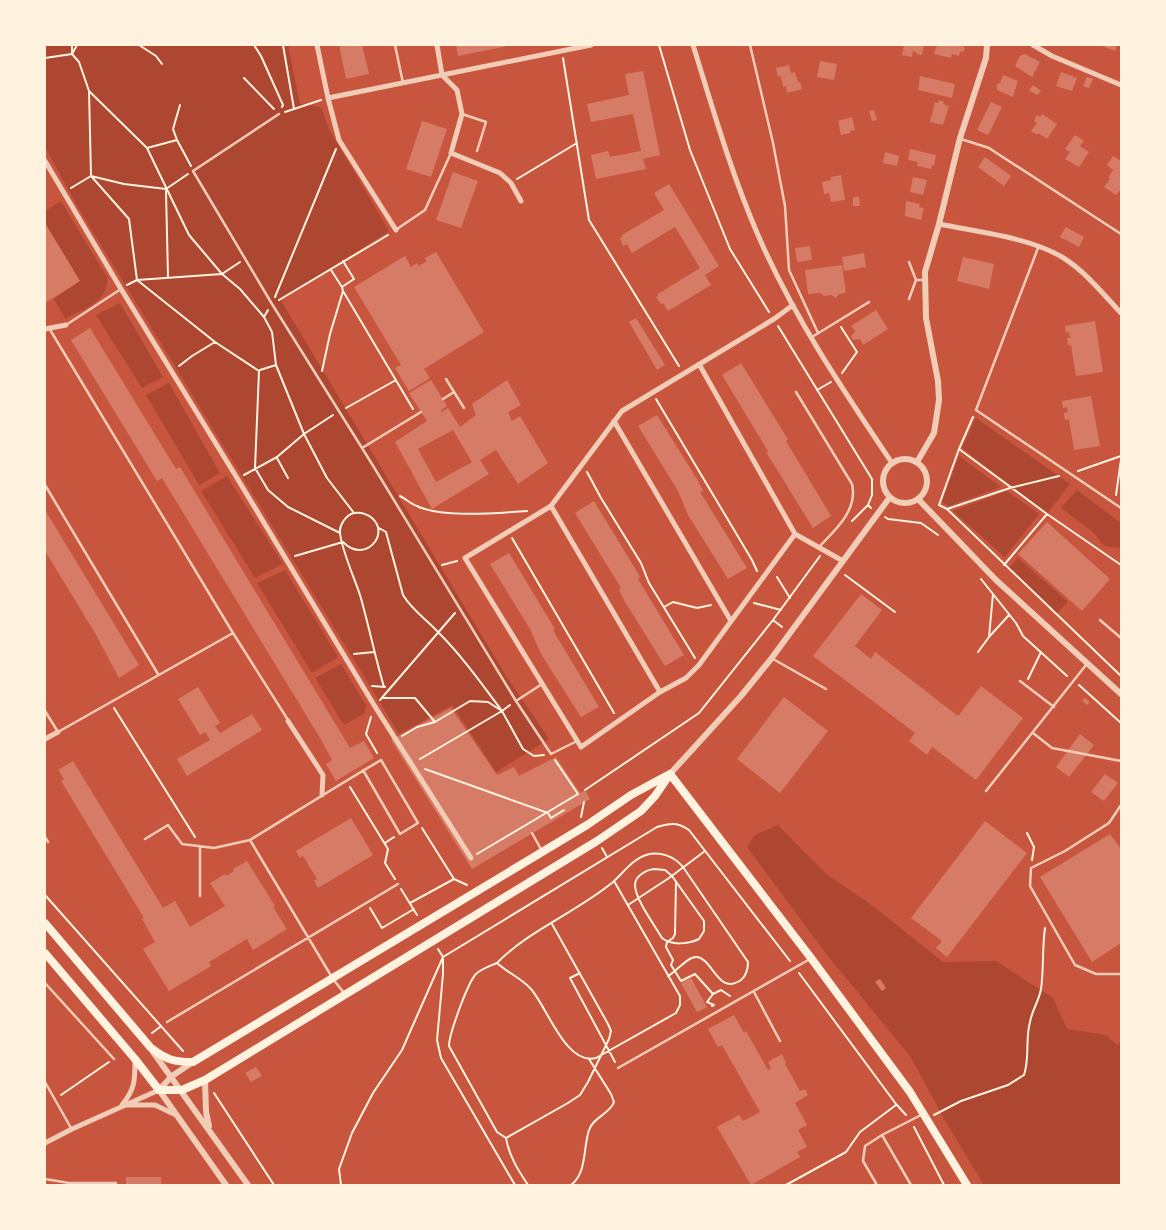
<svg xmlns="http://www.w3.org/2000/svg" width="1166" height="1230" viewBox="0 0 1166 1230" font-family="Bitter,serif">
	<style>
		.green { fill: #ae4732 }
		.building { fill: #d67c66; fill-rule: evenodd }
		.lines { fill: none; stroke-linecap: round; stroke-linejoin: round }
		.path { stroke: #fff3e0; stroke-width: 2 }
		.service { stroke: #f1ccb7; stroke-width: 2.5 }
		.minor { stroke: #f1ccb7; stroke-width: 5 }
		.tertiary { stroke: #f1ccb7; stroke-width: 6 }
		.primary { stroke: #fff3e0; stroke-width: 8 }
	</style>
	<rect width="100%" height="100%" fill="#c8553d"/>
	<path class="green" d="M45 45H288L300 104 321 107 329 129 389 231 311 281 280 299 505 674 549 739 496 772 452 705 399 734 76 204 45 147Z
		M61 201 107 277C110 301 84 308 66 319L54 299 80 281 45 223V211Z
		M120 303 163 377 142 388 96 315Z
		M169 383 220 473 199 485 146 395Z
		M976 418 1070 484 1047 514 962 448Z
		M959 456 1001 487 949 506 942 502Z
		M227 476 283 564 255 578 201 491Z
		M1077 490 1121 523V548L1104 546 1093 532 1061 508Z
		M1007 491 1039 514 1005 557 953 511Z
		M1018 558 1068 602 1057 613 1009 568Z
		M285 570 337 655V658L312 673 257 583Z
		M341 664 366 705 365 713 344 725 315 678Z
		M778 825 825 873 873 906 943 962 996 961 1053 998 1067 1029 1106 1035 1117 1045 1121 1042V1185H984L944 1119 910 1056 827 955 747 847 755 835Z"/>
	<path class="building" d="M339 45H362L369 74 346 79Z
		M456 45H508V46L458 56Z
		M904 45H924L922 55 916 54V52L913 51 912 57 902 55Z
		M937 45H962L965 49 964 51 960 52 959 56 952 54 951 58 934 54Z
		M1100 45H1117L1115 51Z
		M1025 54 1040 62 1032 77 1015 66 1020 56Z
		M820 61 837 64 834 80 817 77Z
		M789 65 791 73 795 72 798 82H800L802 89 787 93 786 86 783 87 781 76 778 77 776 68Z
		M643 71 660 155 643 159 646 169 596 179 591 155 608 151 610 157 641 151 633 114 591 122 587 104 629 95 625 74Z
		M1061 72 1077 78 1072 91 1056 86Z
		M1003 75 1018 81 1013 97 997 90V84L1000 83Z
		M920 76 955 84 952 98 918 90Z
		M1087 77 1093 79 1089 88 1083 86Z
		M1033 85 1041 91 1037 95 1029 90Z
		M939 100 944 102 943 104 949 106 943 125 930 122 935 102 938 103Z
		M991 102 1002 107 988 135 977 130Z
		M874 110 877 120 872 121 869 111Z
		M1042 114 1057 124 1047 139 1038 133 1037 135 1031 131 1037 123 1034 121 1037 115 1040 117Z
		M852 117 855 130 850 131V133L841 135 838 121Z
		M422 121 447 129 431 177 406 169Z
		M1075 135 1084 141 1080 146 1089 152 1079 167 1065 159 1070 152 1065 149Z
		M910 149 936 155 934 166 932 165 931 169 917 166 918 162 908 160Z
		M885 152 899 156 897 166 883 163Z
		M1113 156 1121 161V189L1116 195 1104 187 1110 179 1108 178 1113 170 1107 165Z
		M985 157 1011 176 1004 186 978 167Z
		M453 172 478 181 461 228 436 220Z
		M841 175 845 200 831 202 829 193 824 194 822 182 831 180V177Z
		M913 177 927 180 923 195 910 192Z
		M669 184 719 266 705 275 711 285 668 311 663 303 661 304 656 297 658 296V294L700 268 675 227 632 253 627 244 623 246 620 238 623 237 622 235 664 210 654 193Z
		M853 197H859L860 206H853Z
		M906 201 920 204 919 207 924 208 921 220 905 216Z
		M45 223 80 281 45 303Z
		M1066 227 1084 237 1079 247 1060 237Z
		M810 246 812 260 797 262 795 248Z
		M436 252 484 332 424 369 430 378 409 391 395 368 401 365 354 287 405 256 411 267 417 263 419 266 427 261 425 258Z
		M864 253 866 267 844 271 842 257Z
		M963 257 994 264 989 289 957 281Z
		M842 265 846 293 839 294 836 298 831 295 824 296 820 293 808 294 805 270Z
		M876 310 888 329 863 345 860 339 853 340 851 337 855 331 851 326Z
		M636 318 665 365 657 370 629 322Z
		M1095 321 1103 372 1076 376 1071 345H1068L1067 338H1070L1069 332 1066 333 1065 326Z
		M90 328 176 469 180 467 350 748 364 741 374 758 336 781 326 764 332 760 320 738 162 478 157 481 71 340Z
		M741 363 781 428 788 440 786 441 831 516 813 528 766 452 768 451 722 375Z
		M431 380 447 406 441 410 442 412 448 408 460 427 476 415 472 404 507 380 521 405 508 412 512 421 520 416 548 463 518 484 496 450 480 460 489 474 432 509 395 442 427 421 409 393ZM453 430 472 462 436 482 418 449Z
		M1091 396 1100 446 1074 450 1069 419 1065 420 1064 413 1068 412 1067 407 1063 408 1062 401Z
		M657 415 697 479 703 491 700 492 747 568 728 579 688 515 678 491 638 426Z
		M594 501 633 565 640 577 638 579 684 655 665 666 625 602 619 590 621 588 575 513Z
		M45 510 139 665 119 678 95 633 45 551Z
		M1047 522 1110 579 1082 611 1018 554Z
		M509 553 555 629 553 630 563 647 599 707 581 717 541 654 530 629 490 564Z
		M861 594 882 610 855 646 871 659 875 652 958 716 981 686 1023 718 976 780 932 747 927 755 909 741 915 733 813 656Z
		M198 687 220 723 215 726 220 733 252 714 262 730 187 776 177 759 210 740 205 732 200 735 178 699Z
		M784 697 828 731 780 793 737 759Z
		M1085 698 1090 702 1087 705 1082 701Z
		M451 708 497 775 514 767 519 776 556 757 580 793 585 790 590 799 472 869 391 740Z
		M1080 734 1094 745 1069 777 1056 767Z
		M73 761 163 908 175 901 190 927 225 906 210 883 225 874 226 876 234 871 233 869 247 861 275 906 273 907 287 929 253 950 247 939 209 962 211 966 208 968 169 991 143 949 155 942 142 919 144 918 61 781 64 779 58 770Z
		M1105 774 1118 783 1104 801 1091 792Z
		M351 818 373 855 318 888 314 881 317 879 303 856 300 858 296 851Z
		M985 821 1027 853 947 957 936 948 942 941 911 918Z
		M1110 834 1121 849V943L1092 962 1040 877Z
		M691 978 707 1007 697 1012 681 983Z
		M880 979 886 988 882 991 875 982Z
		M734 1015 744 1033 746 1031 768 1070 771 1068 768 1062 782 1054 786 1063 785 1064 800 1091 805 1089 808 1095 795 1103 807 1125 798 1130 807 1147 797 1152 800 1157 751 1185 717 1127 739 1115 743 1121 760 1112 722 1045 718 1047 708 1029Z
		M256 1067 262 1076 251 1082 245 1073Z
		M126 1177H161V1185H126Z"/>
	<g class="lines">
		<path class="path" d="M72 45V54L77 45
			M139 45 156 56 162 64
			M254 45 261 56 283 105 282 107
			M283 45 294 109
			M659 45 690 150 730 249 769 312
			M45 58 72 54 79 62 89 91 91 176 71 188
			M563 58 589 220 679 366
			M244 78 274 109
			M89 91 147 148 189 235 222 274 137 280 127 285
			M285 112 321 100
			M177 140 173 129 180 105
			M147 148 177 140 191 166
			M91 176 129 219 137 280 215 342 259 371
			M91 176 124 184 166 189 188 174
			M517 179 577 143
			M166 191 168 277
			M343 261 354 279 342 287 343 291 413 409
			M240 262 222 274 240 289 264 317 268 310
			M331 270 342 287
			M275 297 336 149
			M279 300 388 235
			M264 317 272 332 276 365
			M778 326 872 479V495L868 505 871 508
			M841 327 857 352 842 373
			M179 366 192 356 215 342
			M260 370 276 365 304 434 327 478 354 513
			M259 371 255 468 268 490 288 507 340 533
			M322 371 330 334 343 291
			M817 390 831 382
			M656 399 752 560 757 571
			M346 408 396 380
			M959 449 1047 514
			M277 458 288 478
			M1078 471 1121 456
			M587 472 601 498 641 563 649 583 695 658
			M244 475 277 457 304 434 333 415
			M1116 495 1121 460
			M400 496C406 499 411 504 417 506 440 518 500 513 527 511
			M939 505 947 509 1121 676
			M939 505 959 449 973 417
			M947 509 1010 488 1059 476
			M885 517 888 519 921 523 938 535
			M852 521 868 505
			M379 528 386 532 403 595C412 610 426 619 438 632 462 656 482 684 502 711L510 705
			M512 538 614 713
			M343 542C364 564 391 535 372 518 367 514 360 512 354 513 346 515 339 525 340 533 342 551 354 577 360 595 369 626 375 657 384 687
			M295 556 343 542
			M442 565 457 561
			M1004 565 1047 514 1121 565
			M845 575 895 612
			M777 577 790 598
			M981 579 1016 623 1023 636 1067 676
			M754 603 781 610
			M664 607 673 602 697 608 711 605
			M773 620 782 627
			M989 637 1009 615
			M978 652 989 637 993 594
			M354 654 374 652
			M1028 679 1041 652
			M1079 685 1121 723
			M372 686 385 687
			M382 698H415L435 722
			M380 700 455 613
			M114 708 195 837
			M371 717 366 734 377 753
			M402 736 417 727 435 722 470 701 488 702 502 711 523 749 534 756 544 755
			M420 759 502 711
			M425 769 548 813 551 818 564 810
			M350 787 388 849 385 863 395 879
			M585 790 699 713 773 620 820 556
			M581 817 584 802
			M422 828 454 879 467 885
			M1027 833 1034 847 1032 860
			M385 843 394 837
			M602 848 607 857
			M477 854 578 794 555 760
			M654 869 665 870 672 876 704 921V931L699 939C688 944 672 946 662 938 655 926 635 899 635 885 635 876 646 870 654 869Z
			M614 881 680 996V1005L676 1013 596 1058C566 1066 547 1007 531 989 521 978 508 973 497 963 529 930 577 912 613 882 623 873 633 859 646 855 660 851 674 856 683 867L748 962C748 969 747 975 741 980 718 996 713 959 697 957 688 956 677 971 668 976
			M676 882 675 934 673 938 667 942 666 947 673 960 671 965 681 981 695 974 713 994
			M401 889 417 915
			M45 895 183 1051
			M410 903 454 879
			M628 905 669 878 705 851
			M370 908 382 928 414 909
			M438 949 443 957 657 827C670 823 678 822 689 830L790 961
			M443 959V974L437 1040 441 1058 515 1185
			M497 963C490 966 481 969 476 974 468 982 449 1034 449 1046L497 1132 506 1138C509 1156 518 1170 528 1185
			M580 973 570 978 615 1062
			M799 973 896 1104 906 1115
			M712 1006 714 1005 707 1002 713 994 721 990 730 996
			M152 1033 160 1027
			M214 1093 274 1185
			M61 1095 109 1062
			M934 1115 961 1101 1008 1085 1024 1075C1030 1057 1025 1040 1030 1022 1032 1010 1039 1001 1041 989 1044 969 1042 948 1045 928
			M914 1127 944 1185
			M506 1138 568 1103 580 1095 588 1082 609 1039 611 1031 608 1024 552 924
			M341 1185 339 1169 352 1133 373 1093 402 1050 443 957
			M571 1185C587 1173 583 1148 589 1130 593 1117 610 1114 614 1102L611 1094 589 1059
			M786 1185 846 1152 860 1132 896 1105"/>
		<path class="service" d="M395 45 403 83
			M750 45 773 143 785 206 789 270 818 333
			M279 114 193 171 272 304 372 464 516 701 551 754 577 741
			M462 114 486 122 477 151
			M961 139 989 148 1121 234
			M397 229 425 210 451 153
			M1038 248 976 410 1121 508
			M909 262 916 280H924
			M909 299 916 280
			M66 325 121 289
			M49 328 233 633 288 720
			M812 337 869 302
			M446 379 464 408
			M796 392 852 484C858 510 836 529 819 547
			M443 399 454 392
			M362 448 421 412
			M45 485 158 674
			M1100 620 1121 638
			M773 659 826 689
			M1020 681 1054 707
			M516 701 542 684
			M45 711 58 732 233 633
			M1033 733 1052 748 1121 761
			M986 791 1086 665
			M1121 805 1109 823 1065 851 1031 868 1030 886 1075 965 1096 974H1121
			M532 833 542 851
			M45 837 48 842
			M145 839 168 825 182 844 214 848 250 840
			M200 846V896
			M45 983 114 1059
			M754 992 780 1041
			M344 993 333 979 250 840C294 813 337 786 381 760L418 823 400 834 363 770
			M167 1022 398 884
			M618 1068 810 959
			M45 1082 71 1128
			M882 1135 911 1185
			M45 1179 69 1183H116
			M877 1185 863 1161 865 1146 882 1135 923 1114"/>
		<path class="minor" d="M317 45 328 98 339 140 396 230
			M437 45 442 75 457 90 462 114 451 153 500 173 511 183 521 201
			M693 45C713 109 731 173 758 235 793 316 843 390 892 463
			M1033 45 1052 56 1121 85
			M328 98 591 45
			M45 161 121 289 237 478 374 705 471 858
			M939 224C978 232 1028 237 1062 257 1085 271 1103 294 1121 313
			M793 305 774 319 622 411 551 506 465 558 581 747 660 692 686 678 699 665 795 534 843 561
			M45 329 66 325
			M699 364 795 534
			M614 421 731 621
			M551 506 660 692
			M288 721 323 775 322 795
			M45 739 58 732
			M122 1105C135 1089 135 1081 135 1060
			M127 1105H155L176 1115
			M45 1143 72 1129 159 1090"/>
		<path class="tertiary" d="M883 481a22 22 0 1 1 44 0a22 22 0 1 1-44 0Z
			M917 462 934 433 939 400 938 381 926 318 925 272 939 224 960 138 986 58 987 45
			M918 499 996 580 1121 694
			M670 774 741 696 771 659 890 497
			M153 1052 248 1185
			M193 1062 172 1076 159 1090 226 1185
			M205 1080 206 1112 209 1126"/>
		<path class="primary" d="M670 774 811 958 910 1092 967 1185
			M45 923 151 1048C167 1060 174 1062 193 1062L587 825 631 795 668 775
			M45 953 135 1059 159 1090H182L205 1080 597 841 641 811 655 796 670 774"/>
	</g>
	<rect width="1166" height="1230" fill="none" stroke="#fff3e0" stroke-width="92"/>
</svg>
